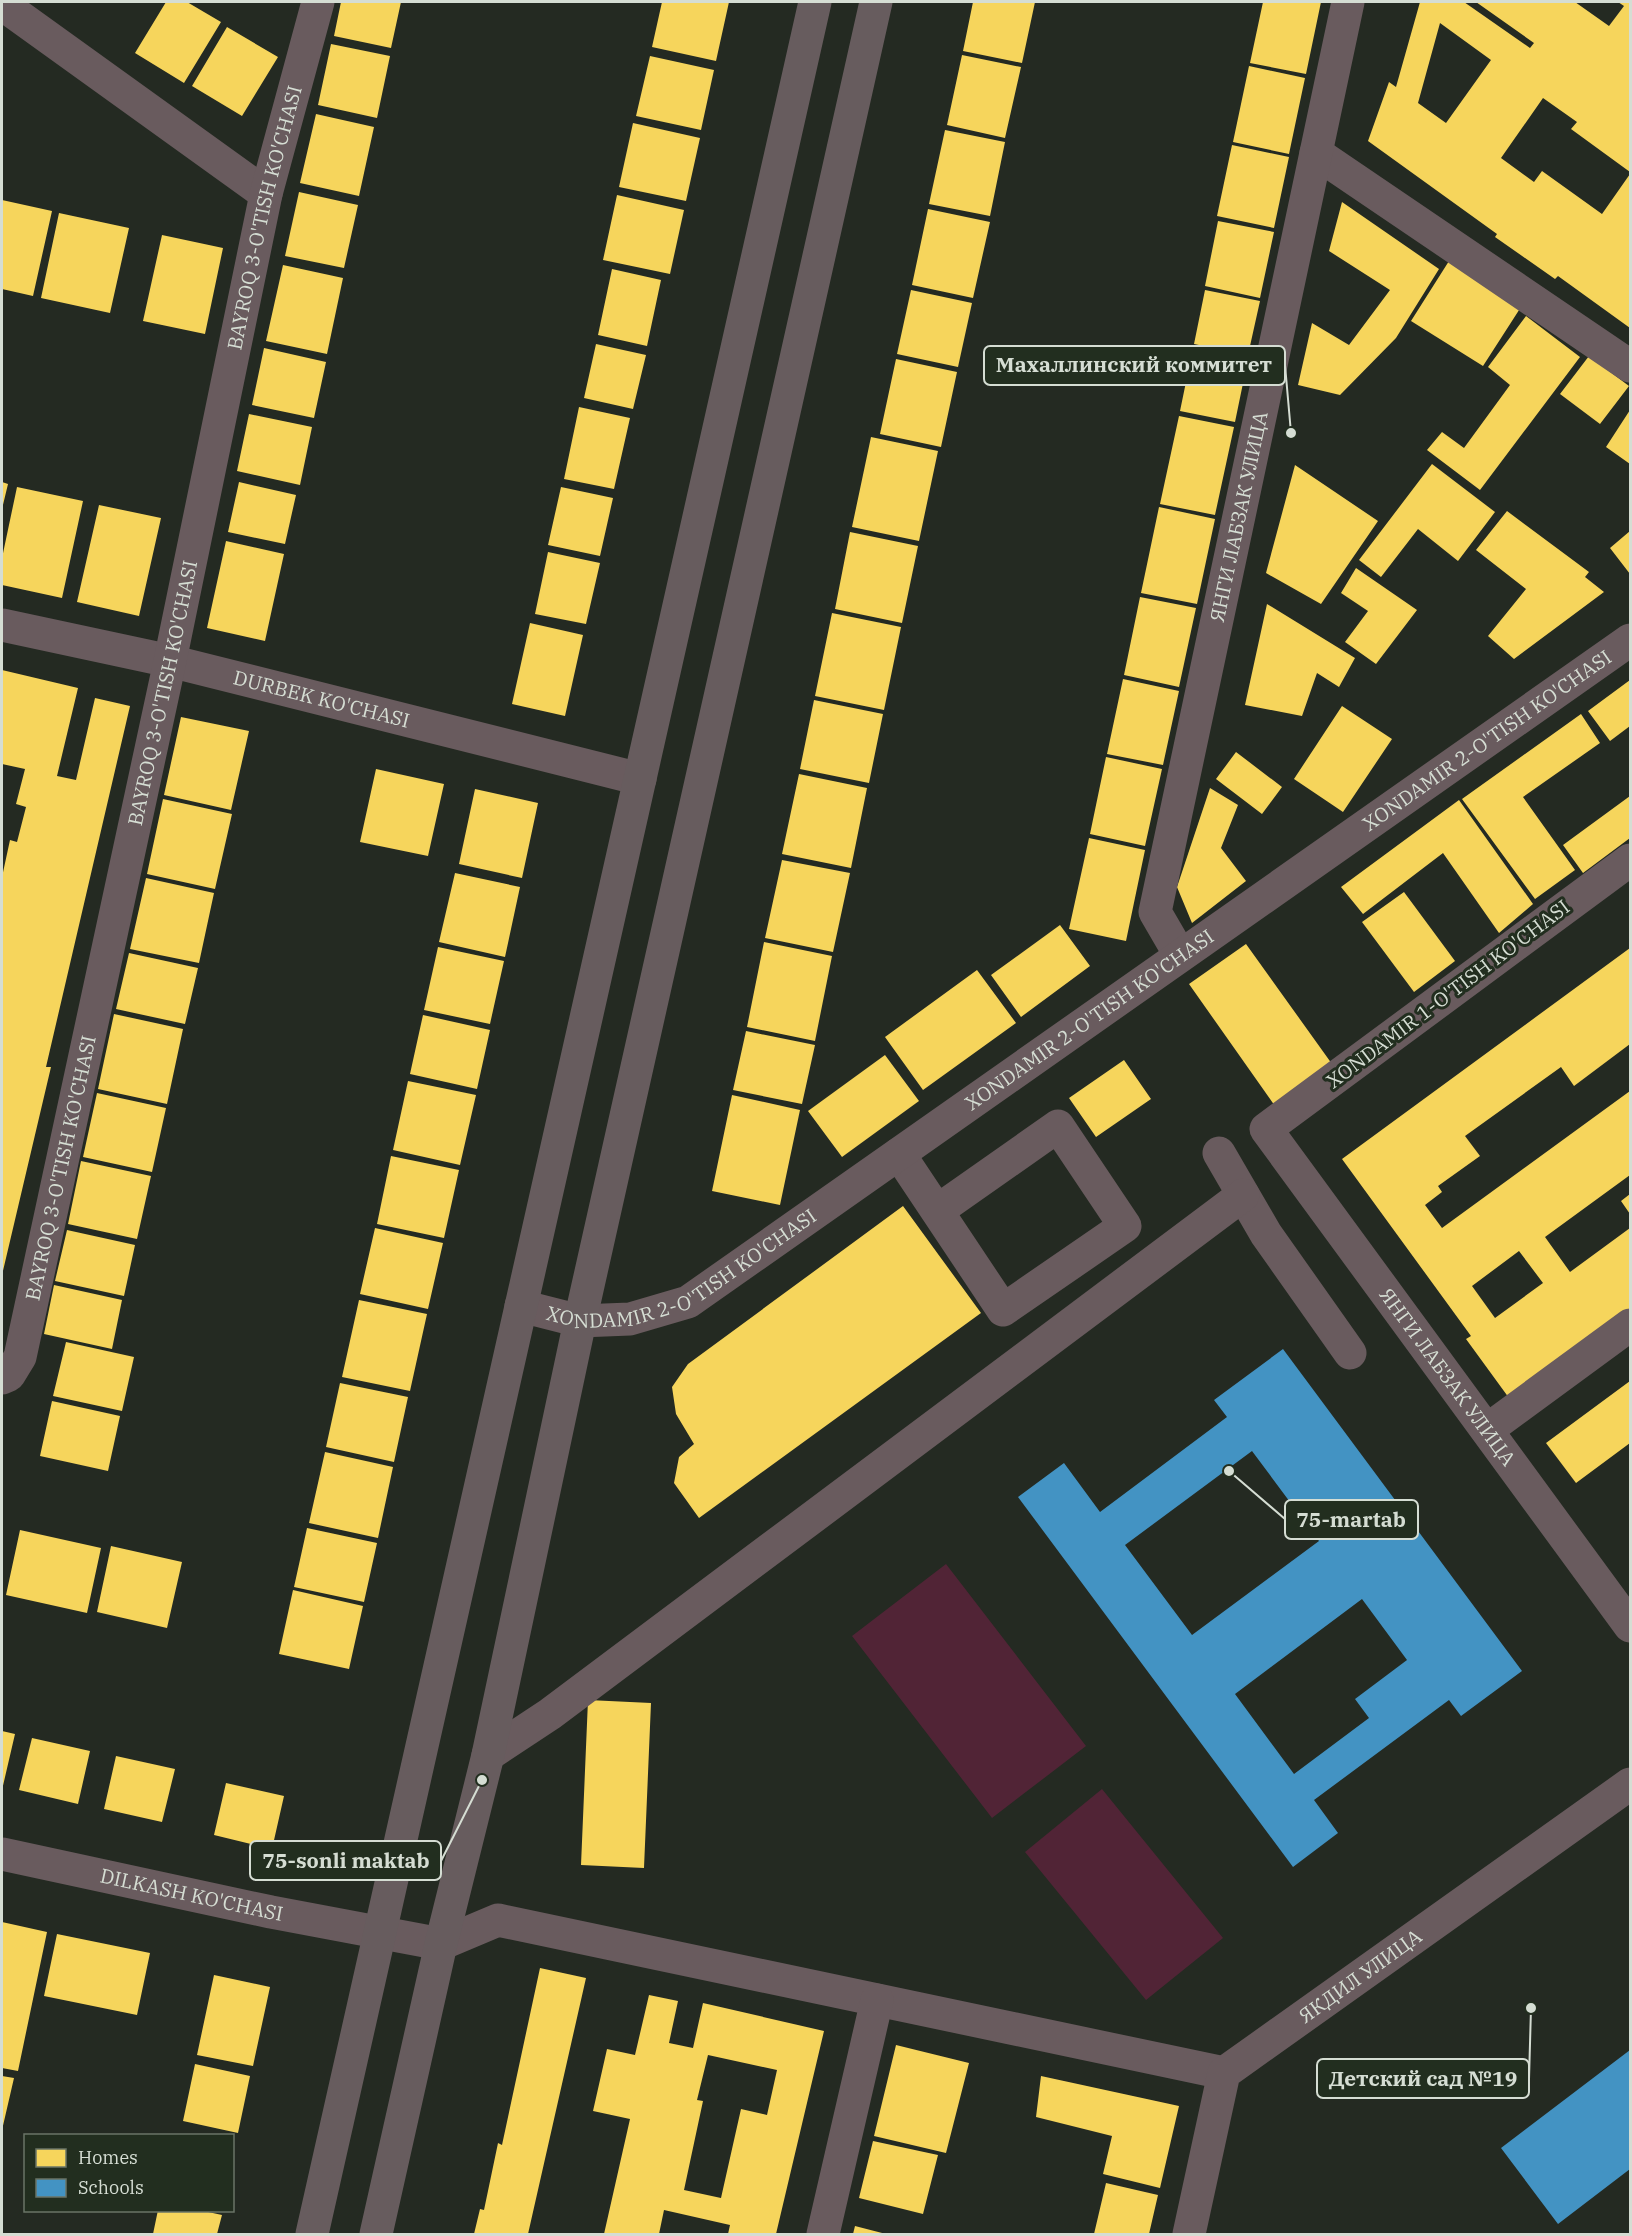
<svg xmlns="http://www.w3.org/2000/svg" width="1632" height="2236" viewBox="0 0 1632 2236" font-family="'IBM Plex Serif',serif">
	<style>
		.green { fill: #512436 }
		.homes { fill: #f6d55c; fill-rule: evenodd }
		.schools { fill: #4393c3; fill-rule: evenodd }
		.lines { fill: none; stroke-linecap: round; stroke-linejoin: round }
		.minor { stroke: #695b5e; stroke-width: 33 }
		.major { stroke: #675c5e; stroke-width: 33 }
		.labels { text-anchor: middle; stroke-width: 6; stroke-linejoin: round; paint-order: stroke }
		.street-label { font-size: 20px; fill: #d5ddd3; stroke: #222e1f }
		.leader { fill: none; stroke: #d5ddd3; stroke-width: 2 }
		.callout-dot { fill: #d5ddd3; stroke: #222e1f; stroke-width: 2 }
		.callout { fill: #222e1f; stroke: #d5ddd3; stroke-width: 2 }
		.callout-label { font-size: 21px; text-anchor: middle; font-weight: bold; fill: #d5ddd3 }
	</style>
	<rect width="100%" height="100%" fill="#242a22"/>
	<path class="green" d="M946 1564 1086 1746 992 1818 852 1636Z
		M1102 1789 1223 1938 1146 2000 1025 1852Z"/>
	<path class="homes" d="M166 2H187L221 22 184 83 135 53Z
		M341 2H401L391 48 334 36Z
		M662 2H729L716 61 652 47Z
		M973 2H1035L1022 63 963 51Z
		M1263 2H1321L1306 74 1250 63Z
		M1420 2H1464L1530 48 1534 43 1476 2H1575L1609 26 1624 6 1618 2H1630V172L1571 129 1577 122 1543 98 1501 158 1534 182 1542 171 1602 214 1630 174V328L1558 276 1555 279 1495 237 1497 234 1368 141 1389 82 1396 87ZM1440 23 1491 60 1446 123 1418 103Z
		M227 27 278 57 242 116 192 86Z
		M331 44 390 56 377 118 318 105Z
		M962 55 1021 67 1005 138 947 125Z
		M650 56 714 70 701 130 636 116Z
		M1249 66 1305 78 1289 154 1233 142Z
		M316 114 374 127 359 196 300 183Z
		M633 123 700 138 686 201 619 187Z
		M945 130 1005 142 990 216 929 204Z
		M1232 145 1289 157 1274 228 1217 216Z
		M299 192 358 205 344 268 285 256Z
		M617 195 684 210 670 274 603 260Z
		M2 200 52 211 33 296 2 289Z
		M1342 202 1439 269 1396 338 1340 395 1298 385 1312 323 1349 345 1390 290 1329 251Z
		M928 209 990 222 973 298 912 285Z
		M59 213 129 228 110 313 41 298Z
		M1218 221 1274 232 1260 298 1205 286Z
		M162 235 223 248 205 334 143 321Z
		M1449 261 1521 307 1483 366 1411 321Z
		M283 265 343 278 327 354 266 341Z
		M612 269 661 280 647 346 598 335Z
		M911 290 972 303 958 367 897 354Z
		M1205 290 1260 301 1248 355 1194 344Z
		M1526 316 1580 357 1480 490 1427 450 1442 432 1464 448 1510 385 1488 367Z
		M596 344 646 355 633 409 584 398Z
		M264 348 326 362 314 418 252 405Z
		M1193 348 1248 359 1235 422 1180 411Z
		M1589 356 1629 386 1600 424 1560 394Z
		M896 359 957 372 941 447 880 434Z
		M579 407 630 418 614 489 564 479Z
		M1630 410V464L1606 447Z
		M249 414 312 427 300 485 237 471Z
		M1179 416 1234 427 1215 515 1160 504Z
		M871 437 938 451 919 541 852 527Z
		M1432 464 1495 512 1458 561 1418 529 1381 577 1359 560Z
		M1295 465 1378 521 1321 604 1266 573Z
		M2 482 8 484 2 509Z
		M239 482 296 495 285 544 228 532Z
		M17 487 83 501 62 598 2 585V558Z
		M561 487 613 498 600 556 548 545Z
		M99 505 161 518 139 616 77 602Z
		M1159 507 1215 519 1197 604 1141 593Z
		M1507 511 1589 572 1585 577 1604 592 1514 659 1488 636 1526 589 1476 550Z
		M1630 531V574L1610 548Z
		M850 532 918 546 902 623 835 609Z
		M226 541 284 554 265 641 207 628Z
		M548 552 600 563 586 624 535 614Z
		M1356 568 1417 610 1376 664 1345 642 1368 611 1341 593Z
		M1140 597 1196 608 1179 687 1124 675Z
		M1267 604 1355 658 1339 687 1317 673 1302 716 1245 705Z
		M832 613 901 627 884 710 815 696Z
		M530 623 583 635 565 716 512 704Z
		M2 670 78 688 57 776 76 780 95 698 130 706 46 1067H51L2 1275V877L10 840 17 842 26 807 16 804 25 769 2 764Z
		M1123 679 1179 691 1163 765 1107 754Z
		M1630 680V726L1610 741 1588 711Z
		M814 700 883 714 869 783 800 769Z
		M1342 706 1392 739 1343 812 1294 779Z
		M1581 714 1600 743 1523 797 1575 870 1535 899 1462 799Z
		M181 717 249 731 231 810 164 795Z
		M1236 752 1282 787 1262 814 1216 779Z
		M1106 757 1162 769 1145 846 1090 834Z
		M376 769 444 784 428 856 360 842Z
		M799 774 867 788 851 868 782 854Z
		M1210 788 1238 805 1221 848 1246 881 1192 923 1177 887Z
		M475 789 538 803 522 878 459 864Z
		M1630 796V838L1583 873 1563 845Z
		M163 799 232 814 215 889 147 874Z
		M1459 800 1533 904 1499 933 1443 853 1363 914 1341 887Z
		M1089 838 1145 850 1126 941 1069 929Z
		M782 860 850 873 833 952 765 938Z
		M455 873 520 887 505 957 439 942Z
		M146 878 214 893 199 963 130 949Z
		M1404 892 1455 961 1414 992 1362 922Z
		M1060 925 1090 966 1021 1017 991 975Z
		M764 942 832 956 815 1041 747 1027Z
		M1246 944 1332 1064 1275 1106 1189 984Z
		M438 947 504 961 490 1024 424 1010Z
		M1630 948V1044L1574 1086 1561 1067 1465 1136 1480 1156 1438 1186 1442 1192 1425 1205 1442 1228 1630 1091V1175L1545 1237 1570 1272 1630 1228V1309L1509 1398 1466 1339 1471 1336 1342 1159ZM1519 1251 1543 1283 1495 1318 1472 1286Z
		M129 953 198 968 185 1024 116 1009Z
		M977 970 1016 1023 923 1090 885 1037Z
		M114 1014 183 1029 167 1104 98 1089Z
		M423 1015 490 1030 477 1089 410 1074Z
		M746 1031 815 1045 802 1104 733 1090Z
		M885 1055 919 1101 842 1157 808 1111Z
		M1124 1060 1151 1099 1096 1137 1069 1098Z
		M408 1081 476 1095 460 1165 393 1150Z
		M97 1093 166 1108 152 1172 83 1157Z
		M732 1095 800 1110 780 1205 712 1191Z
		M391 1156 459 1170 444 1238 377 1224Z
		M81 1161 151 1176 137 1239 68 1224Z
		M1630 1194V1214L1621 1201Z
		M903 1206 981 1313 699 1518 674 1483 679 1457 694 1444 676 1414 672 1387 688 1364Z
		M375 1228 443 1243 428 1309 360 1294Z
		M67 1230 135 1245 124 1296 55 1281Z
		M54 1285 122 1300 112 1349 44 1334Z
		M359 1300 427 1314 410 1391 342 1377Z
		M66 1342 134 1357 122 1411 53 1396Z
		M1630 1381V1443L1576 1483 1546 1443Z
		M340 1383 408 1397 394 1462 326 1447Z
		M52 1401 120 1416 108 1471 40 1456Z
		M325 1452 393 1467 378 1538 309 1523Z
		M307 1528 377 1543 364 1602 294 1587Z
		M20 1530 101 1548 87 1613 6 1595Z
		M111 1546 182 1562 167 1628 97 1612Z
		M293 1590 363 1606 349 1669 279 1654Z
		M588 1700 651 1703 644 1868 581 1865Z
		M2 1731 15 1734 2 1790Z
		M32 1738 90 1751 78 1804 19 1790Z
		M116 1756 175 1769 162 1822 104 1809Z
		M226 1783 284 1796 272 1849 214 1835Z
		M2 1922 47 1932 18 2071 2 2068Z
		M57 1934 150 1953 137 2015 44 1996Z
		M540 1968 586 1978 528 2234H474L480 2209 484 2210 498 2143 502 2145Z
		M214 1975 270 1987 253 2066 197 2055Z
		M649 1995 678 2001 669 2043 693 2048 703 2003 824 2031 776 2234H728L730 2225 664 2210 659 2234H604L630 2119 593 2111 607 2049 635 2055ZM708 2055 777 2070 767 2115 741 2109 721 2198 684 2190 703 2101 697 2100Z
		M896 2045 969 2063 946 2153 874 2136Z
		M195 2064 250 2076 238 2133 183 2121Z
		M2 2076 14 2078 2 2130Z
		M1041 2076 1179 2106 1160 2188 1103 2174 1112 2136 1036 2117Z
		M873 2141 938 2155 923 2214 859 2198Z
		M1106 2183 1158 2195 1149 2234H1094Z
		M158 2210H199L222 2215 217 2234H153Z
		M855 2226 886 2234H853Z"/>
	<path class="schools" d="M1283 1349 1522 1671 1461 1716 1449 1700 1314 1800 1338 1833 1293 1867 1018 1497 1064 1463 1100 1512 1227 1417 1214 1400ZM1252 1451 1319 1541 1192 1635 1125 1545ZM1362 1599 1407 1660 1355 1699 1369 1718 1294 1774 1235 1694Z
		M1630 2050V2169L1558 2224 1501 2148Z"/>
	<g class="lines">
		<g class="minor">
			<path d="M2 4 266 194"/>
			<path d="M1316 153 1630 366"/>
			<path id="s1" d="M2 625 170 661 640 779"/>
			<path id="s2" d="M1630 860 1266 1129 1630 1626"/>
			<path id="s3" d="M1180 955 1155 912 1348 2"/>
			<path d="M1219 1153 1266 1234 1350 1353"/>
			<path d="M899 1154 1003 1310 1125 1226 1058 1126 937 1211"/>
			<path id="s4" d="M521 1306 580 1321 630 1319 688 1302 1630 640"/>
			<path id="s5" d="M2 1378 9 1375 20 1357 170 661 266 194 318 2"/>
			<path d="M1487 1430 1630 1325"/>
			<path d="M488 1755 550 1714 1243 1195"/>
			<path id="s6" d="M2 1854 271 1912 441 1944 498 1920 1224 2073"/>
			<path d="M823 2234 877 2000"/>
			<path id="s7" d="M1189 2234 1224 2073 1630 1784"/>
		</g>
		<path class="major" d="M312 2234 815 2
			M376 2234 441 1944 488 1755 580 1321 876 2"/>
	</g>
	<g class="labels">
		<g class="street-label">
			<text dy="7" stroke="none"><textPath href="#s5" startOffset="1194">BAYROQ 3-O'TISH KO'CHASI</textPath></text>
			<text dy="7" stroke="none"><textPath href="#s3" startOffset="454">ЯНГИ ЛАБЗАК УЛИЦА</textPath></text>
			<text dy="7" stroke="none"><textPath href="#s5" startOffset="708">BAYROQ 3-O'TISH KO'CHASI</textPath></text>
			<text dy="7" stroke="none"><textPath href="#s1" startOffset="328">DURBEK KO'CHASI</textPath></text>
			<text dy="7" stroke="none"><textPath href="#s4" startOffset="1148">XONDAMIR 2-O'TISH KO'CHASI</textPath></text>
			<text transform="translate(1448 994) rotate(-37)" y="7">XONDAMIR 1-O'TISH KO'CHASI</text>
			<text dy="7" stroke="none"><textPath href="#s4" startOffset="662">XONDAMIR 2-O'TISH KO'CHASI</textPath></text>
			<text dy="7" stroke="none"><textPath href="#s5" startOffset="222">BAYROQ 3-O'TISH KO'CHASI</textPath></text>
			<text dy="7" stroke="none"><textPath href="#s4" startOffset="176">XONDAMIR 2-O'TISH KO'CHASI</textPath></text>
			<text dy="7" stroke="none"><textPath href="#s2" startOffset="760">ЯНГИ ЛАБЗАК УЛИЦА</textPath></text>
			<text dy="7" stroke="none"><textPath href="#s6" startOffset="194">DILKASH KO'CHASI</textPath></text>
			<text dy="7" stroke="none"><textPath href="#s7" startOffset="332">ЯКДИЛ УЛИЦА</textPath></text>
		</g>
	</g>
	<path class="leader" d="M1291 433L1285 365M1229 1471L1285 1519M482 1780L441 1861M1531 2008L1529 2079"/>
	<g class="callout-dot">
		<circle cx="1291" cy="433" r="6"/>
		<circle cx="1229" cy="1471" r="6"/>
		<circle cx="482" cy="1780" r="6"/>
		<circle cx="1531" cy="2008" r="6"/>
	</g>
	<g class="callout">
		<rect x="984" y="346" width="301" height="39" rx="6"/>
		<rect x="1285" y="1500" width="133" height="39" rx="6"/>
		<rect x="250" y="1841" width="191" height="39" rx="6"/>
		<rect x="1317" y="2059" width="212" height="39" rx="6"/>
	</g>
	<g class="callout-label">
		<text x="1134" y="372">Махаллинский коммитет</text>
		<text x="1351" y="1527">75-martab</text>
		<text x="346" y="1868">75-sonli maktab</text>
		<text x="1423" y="2086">Детский сад №19</text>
	</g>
	<rect width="1632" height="2236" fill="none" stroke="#d5ddd3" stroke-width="6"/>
	<rect x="24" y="2134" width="210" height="78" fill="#222e1f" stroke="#6a7467" stroke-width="1.5"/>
	<rect x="36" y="2149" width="30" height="18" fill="#f6d55c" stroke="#6a7467" stroke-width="1.5"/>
	<text x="78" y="2164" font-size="18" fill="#d5ddd3">Homes</text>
	<rect x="36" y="2179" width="30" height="18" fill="#4393c3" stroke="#6a7467" stroke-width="1.5"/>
	<text x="78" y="2194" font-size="18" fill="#d5ddd3">Schools</text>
</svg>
